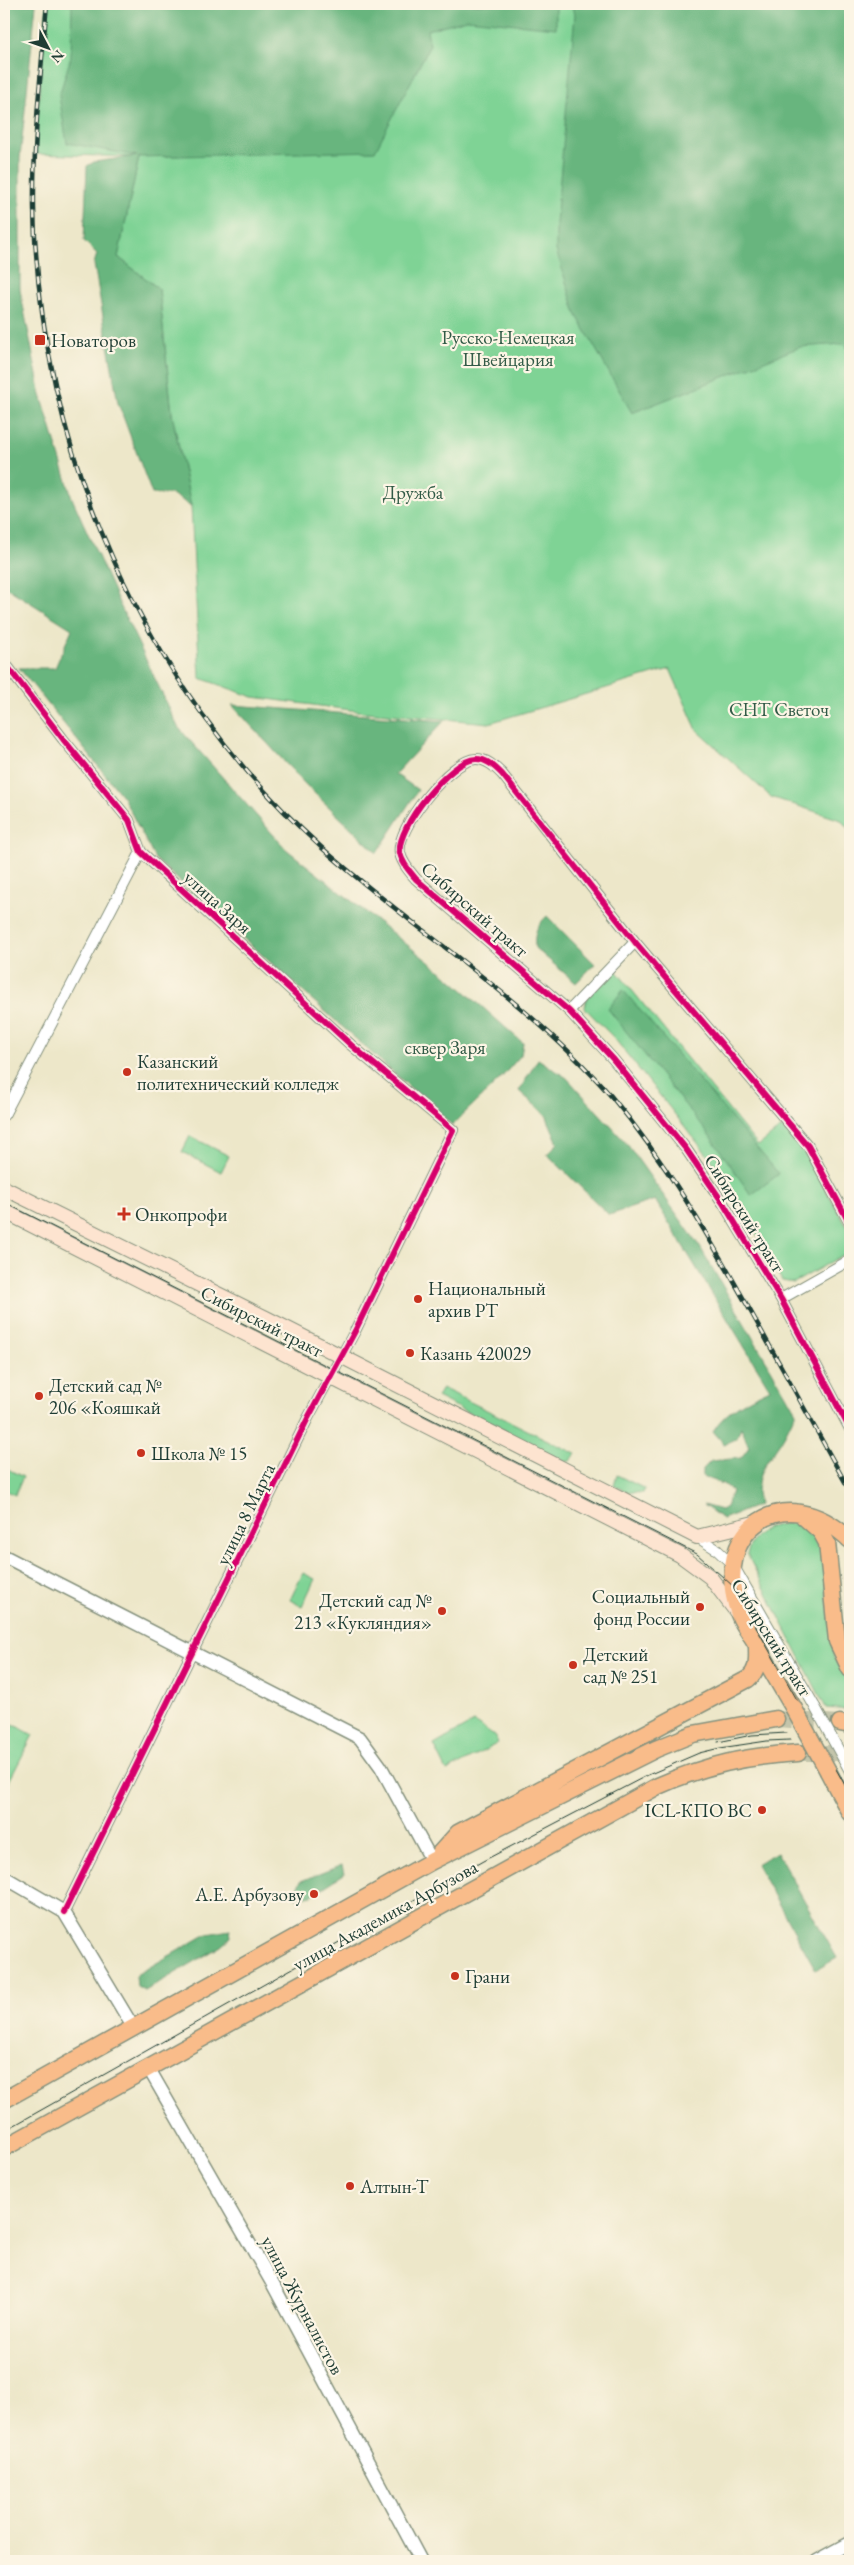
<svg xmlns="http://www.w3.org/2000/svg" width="854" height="2565" viewBox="0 0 854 2565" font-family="'EB Garamond',serif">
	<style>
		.green { fill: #7fd395; stroke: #4f8864 }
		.forest { fill: #67b57e; stroke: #437959 }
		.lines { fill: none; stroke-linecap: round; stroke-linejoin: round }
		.primary-tunnel { stroke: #c4c5ab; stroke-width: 16; stroke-dasharray: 16 8; stroke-linecap: butt }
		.minor-casing { stroke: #86927e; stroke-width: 12 }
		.tertiary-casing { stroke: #86927e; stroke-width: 15 }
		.secondary-casing { stroke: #86927e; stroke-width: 16 }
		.primary-casing { stroke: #86927e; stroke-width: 19 }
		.minor { stroke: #fff; stroke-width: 10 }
		.tertiary { stroke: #fff; stroke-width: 12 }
		.secondary { stroke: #fde4d0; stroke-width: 14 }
		.primary { stroke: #f9bc8a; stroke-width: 16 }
		.tram { stroke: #1f3d34; stroke-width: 1 }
		.rail-casing { stroke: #1f3d34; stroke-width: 4.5 }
		.rail { stroke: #fcf5e5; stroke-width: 2.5; stroke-dasharray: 8; stroke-linecap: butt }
		.minor-bridge-casing { stroke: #86927e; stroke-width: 12; stroke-linecap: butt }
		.primary-bridge-casing { stroke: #86927e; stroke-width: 19; stroke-linecap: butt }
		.minor-bridge { stroke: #fff; stroke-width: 10 }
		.primary-bridge { stroke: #f9bc8a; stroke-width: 16 }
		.cycleway-casing { stroke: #fcf5e5; stroke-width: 9 }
		.cycleway { stroke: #d6006c; stroke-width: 6 }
		.poi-dot { fill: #c8321e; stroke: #fcf5e5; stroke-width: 2 }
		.labels { text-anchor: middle; stroke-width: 4.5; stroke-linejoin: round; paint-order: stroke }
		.park-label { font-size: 19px; fill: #325b47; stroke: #fcf5e5 }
		.poi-label { font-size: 19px; fill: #1f3d34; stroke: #fcf5e5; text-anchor: start }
		.street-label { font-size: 19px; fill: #1f3d34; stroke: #fcf5e5 }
	</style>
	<rect width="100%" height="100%" fill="#fcf5e5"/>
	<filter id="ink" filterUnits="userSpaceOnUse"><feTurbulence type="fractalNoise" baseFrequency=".02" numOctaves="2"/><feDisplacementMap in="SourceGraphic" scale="10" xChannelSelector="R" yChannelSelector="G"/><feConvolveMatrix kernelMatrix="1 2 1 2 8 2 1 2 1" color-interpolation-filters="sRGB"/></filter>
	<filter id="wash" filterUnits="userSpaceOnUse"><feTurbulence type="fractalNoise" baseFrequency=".0096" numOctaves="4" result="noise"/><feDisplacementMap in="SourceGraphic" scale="20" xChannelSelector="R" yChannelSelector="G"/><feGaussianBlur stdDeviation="1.12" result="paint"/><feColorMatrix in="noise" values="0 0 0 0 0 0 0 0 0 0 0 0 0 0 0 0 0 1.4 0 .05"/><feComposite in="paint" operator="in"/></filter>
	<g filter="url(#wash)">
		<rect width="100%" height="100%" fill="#ede7c9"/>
		<path class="green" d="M47 4H850V831L841 820 771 797 697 730 670 669 489 723 365 712 253 697 200 678 191 506 172 414 159 289 118 257 139 157 34 154Z
			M614 968 758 1146 781 1128 786 1129 807 1156 850 1232V1251L794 1283 782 1281 739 1203 713 1162 614 1038 585 1008 586 999Z
			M190 1136 229 1156 221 1172 182 1152Z
			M442 1388 576 1454 570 1461 565 1462 437 1397Z
			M4 1467 23 1477 15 1495 4 1490Z
			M617 1475 645 1489 643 1493 629 1492 614 1486Z
			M788 1523 803 1525 821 1544 834 1658 850 1684V1710L826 1708 747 1554C753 1532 767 1526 788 1523Z
			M303 1573 315 1579 302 1606 290 1600Z
			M4 1719 33 1735 4 1791Z
			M474 1722 494 1736 498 1743 447 1771 434 1745Z"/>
		<path class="forest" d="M4 4H36L20 158V290L41 395 72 498 119 603 178 727 286 849 453 981 523 1043 521 1055 500 1079 452 1125 155 859 123 797 19 668H55L72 629 4 586Z
			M72 4H556V28L467 19 427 30 430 45 375 151 139 157 118 257 159 289 172 414 191 506 172 494H152L118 403 94 264 97 254 84 241 87 166 94 162 137 156 67 143 59 96 71 57Z
			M572 4H850V351L843 344 800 347 632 413 576 314 556 250V223L575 14Z
			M232 705 444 721 395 774 418 790 377 853 305 784Z
			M547 916 595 964 576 983 535 948C534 933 536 926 547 916Z
			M623 990 779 1174 751 1195 710 1136 608 1009Z
			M538 1059 567 1078 627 1144 700 1247 796 1412C792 1419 789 1427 785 1434 771 1459 751 1473 759 1505L723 1519 703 1505 721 1510 726 1507 732 1491 723 1484 703 1477V1469L711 1461 741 1458 749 1447 741 1427 737 1438 724 1444 713 1431C726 1410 748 1399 770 1389L655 1200 609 1215 547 1154 558 1143 546 1115 519 1091Z
			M777 1852 837 1958 816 1970 756 1864Z
			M342 1865 344 1874 312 1895 296 1898 294 1892 301 1881Z
			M230 1930 231 1937 221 1946 145 1991 137 1987 136 1975 207 1934Z"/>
	</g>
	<g filter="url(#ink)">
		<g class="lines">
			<path class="primary-tunnel" d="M776 1719 840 1723
				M798 1753H850"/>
			<g class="minor-casing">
				<path id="minor" d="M4 662 63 739 129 820 141 852 351 1045 453 1130 355 1331 308 1418 64 1912
					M569 1011 635 942
					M4 1115 141 852
					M850 1224 808 1146 635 942 502 774C495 767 487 759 476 759 451 759 395 829 400 853 402 863 410 872 416 879L569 1011 613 1059 686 1149 723 1203 781 1299 850 1429
					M781 1299 850 1260
					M697 1537 716 1549 733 1565 815 1707"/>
			</g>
			<g class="tertiary-casing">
				<path id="tertiary" d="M4 1556 360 1738 381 1767 432 1861
					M4 1877 64 1912 133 2027
					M149 2069 271 2281 421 2561
					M817 2561 850 2543"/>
			</g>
			<g class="secondary-casing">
				<path id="secondary" d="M4 1188 266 1318 697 1537 754 1523
					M4 1211 680 1555 710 1577 738 1614"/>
			</g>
			<g class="primary-casing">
				<path id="primary" d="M804 1517 821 1532 827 1543 837 1641 850 1669
					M793 1707C780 1685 767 1663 754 1640 749 1632 742 1623 739 1614 709 1529 785 1477 850 1540
					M840 1723 850 1725
					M828 1771 850 1813
					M440 1853 458 1833 748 1679C759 1670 757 1659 757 1646
					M4 2100 432 1861 656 1749 693 1734 776 1719
					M4 2148 658 1786C705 1765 747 1756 798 1753"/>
			</g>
			<use href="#minor" class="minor"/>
			<use href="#tertiary" class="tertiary"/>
			<use href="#secondary" class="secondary"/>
			<use href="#primary" class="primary"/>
			<path class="tram" d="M4 1202 697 1554 733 1586 850 1794
				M845 1732 850 1733
				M718 1742 752 1735 787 1733
				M4 2131 483 1861 648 1775 699 1753 720 1748 767 1741 790 1740"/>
			<g class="rail-casing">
				<path id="rail" d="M47 4C41 72 33 140 34 208 38 447 143 687 321 847 416 932 527 999 611 1096 667 1163 709 1237 751 1312 784 1372 817 1431 850 1491"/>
			</g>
			<use href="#rail" class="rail"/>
			<g class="minor-bridge-casing">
				<path id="minor-bridge" d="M815 1707 850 1771"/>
			</g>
			<g class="primary-bridge-casing">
				<path id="primary-bridge" d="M793 1707 828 1771"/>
			</g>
			<use href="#minor-bridge" class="minor-bridge"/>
			<use href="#primary-bridge" class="primary-bridge"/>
			<g class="cycleway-casing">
				<path id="cycleway" d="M4 662 63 739 129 820 141 852 351 1045 453 1130 355 1331 308 1418 64 1912
					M850 1224 808 1146 635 942 502 774C495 767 487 759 476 759 451 759 395 829 400 853 402 863 410 872 416 879L569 1011 613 1059 686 1149 723 1203 781 1299 850 1429"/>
			</g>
			<use href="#cycleway" class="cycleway"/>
		</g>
	</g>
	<g class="poi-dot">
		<rect x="34" y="334" width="12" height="12" rx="2.5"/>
		<circle cx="127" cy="1072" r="5"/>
		<path d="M121.5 1206.5h5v5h5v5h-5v5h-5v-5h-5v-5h5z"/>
		<circle cx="418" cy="1299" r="5"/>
		<circle cx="410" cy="1353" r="5"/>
		<circle cx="39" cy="1396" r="5"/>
		<circle cx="141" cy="1453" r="5"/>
		<circle cx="700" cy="1607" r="5"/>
		<circle cx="442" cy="1611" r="5"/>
		<circle cx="573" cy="1665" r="5"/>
		<circle cx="762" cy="1810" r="5"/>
		<circle cx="314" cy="1894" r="5"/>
		<circle cx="455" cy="1976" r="5"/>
		<circle cx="350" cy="2186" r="5"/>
	</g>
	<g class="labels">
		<g class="park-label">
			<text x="508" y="344">Русско-Немецкая<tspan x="508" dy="22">Швейцария</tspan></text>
			<text x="413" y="499">Дружба</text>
			<text x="779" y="716">СНТ Светоч</text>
			<text x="445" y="1054">сквер Заря</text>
		</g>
		<g class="poi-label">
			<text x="51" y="347">Новаторов</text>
			<text x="137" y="1068">Казанский<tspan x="137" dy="22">политехнический колледж</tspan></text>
			<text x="135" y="1221">Онкопрофи</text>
			<text x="428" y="1295">Национальный<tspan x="428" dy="22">архив РТ</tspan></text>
			<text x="420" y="1360">Казань 420029</text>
			<text x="49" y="1392">Детский сад №<tspan x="49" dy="22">206 «Кояшкай</tspan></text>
			<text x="151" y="1460">Школа № 15</text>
			<text x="690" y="1603" text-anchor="end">Социальный<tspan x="690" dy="22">фонд России</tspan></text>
			<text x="432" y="1607" text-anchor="end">Детский сад №<tspan x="432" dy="22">213 «Кукляндия»</tspan></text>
			<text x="583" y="1661">Детский<tspan x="583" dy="22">сад № 251</tspan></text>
			<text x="752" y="1817" text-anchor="end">ICL-КПО ВС</text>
			<text x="304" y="1901" text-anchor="end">А.Е. Арбузову</text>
			<text x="465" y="1983">Грани</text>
			<text x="360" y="2193">Алтын-Т</text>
		</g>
		<g class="street-label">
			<text transform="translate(218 902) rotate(42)" y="7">улица Заря</text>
			<text transform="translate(475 909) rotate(41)" y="7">Сибирский тракт</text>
			<text transform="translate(745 1213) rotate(58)" y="7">Сибирский тракт</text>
			<text transform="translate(262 1321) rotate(27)" y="7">Сибирский тракт</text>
			<text transform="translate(245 1514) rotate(-64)" y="7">улица 8 Марта</text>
			<text transform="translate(772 1637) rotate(58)" y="7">Сибирский тракт</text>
			<text transform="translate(385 1915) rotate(-29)" y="7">улица Академика Арбузова</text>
			<text transform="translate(303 2305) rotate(62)" y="7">улица Журналистов</text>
		</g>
	</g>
	<rect width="854" height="2565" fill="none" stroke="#fcf5e5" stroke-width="20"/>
	<g transform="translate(48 48) rotate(131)" stroke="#fcf5e5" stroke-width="4" paint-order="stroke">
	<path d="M0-4L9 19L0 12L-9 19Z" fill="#1f3d34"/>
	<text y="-8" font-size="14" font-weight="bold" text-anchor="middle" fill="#1f3d34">N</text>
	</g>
</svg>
